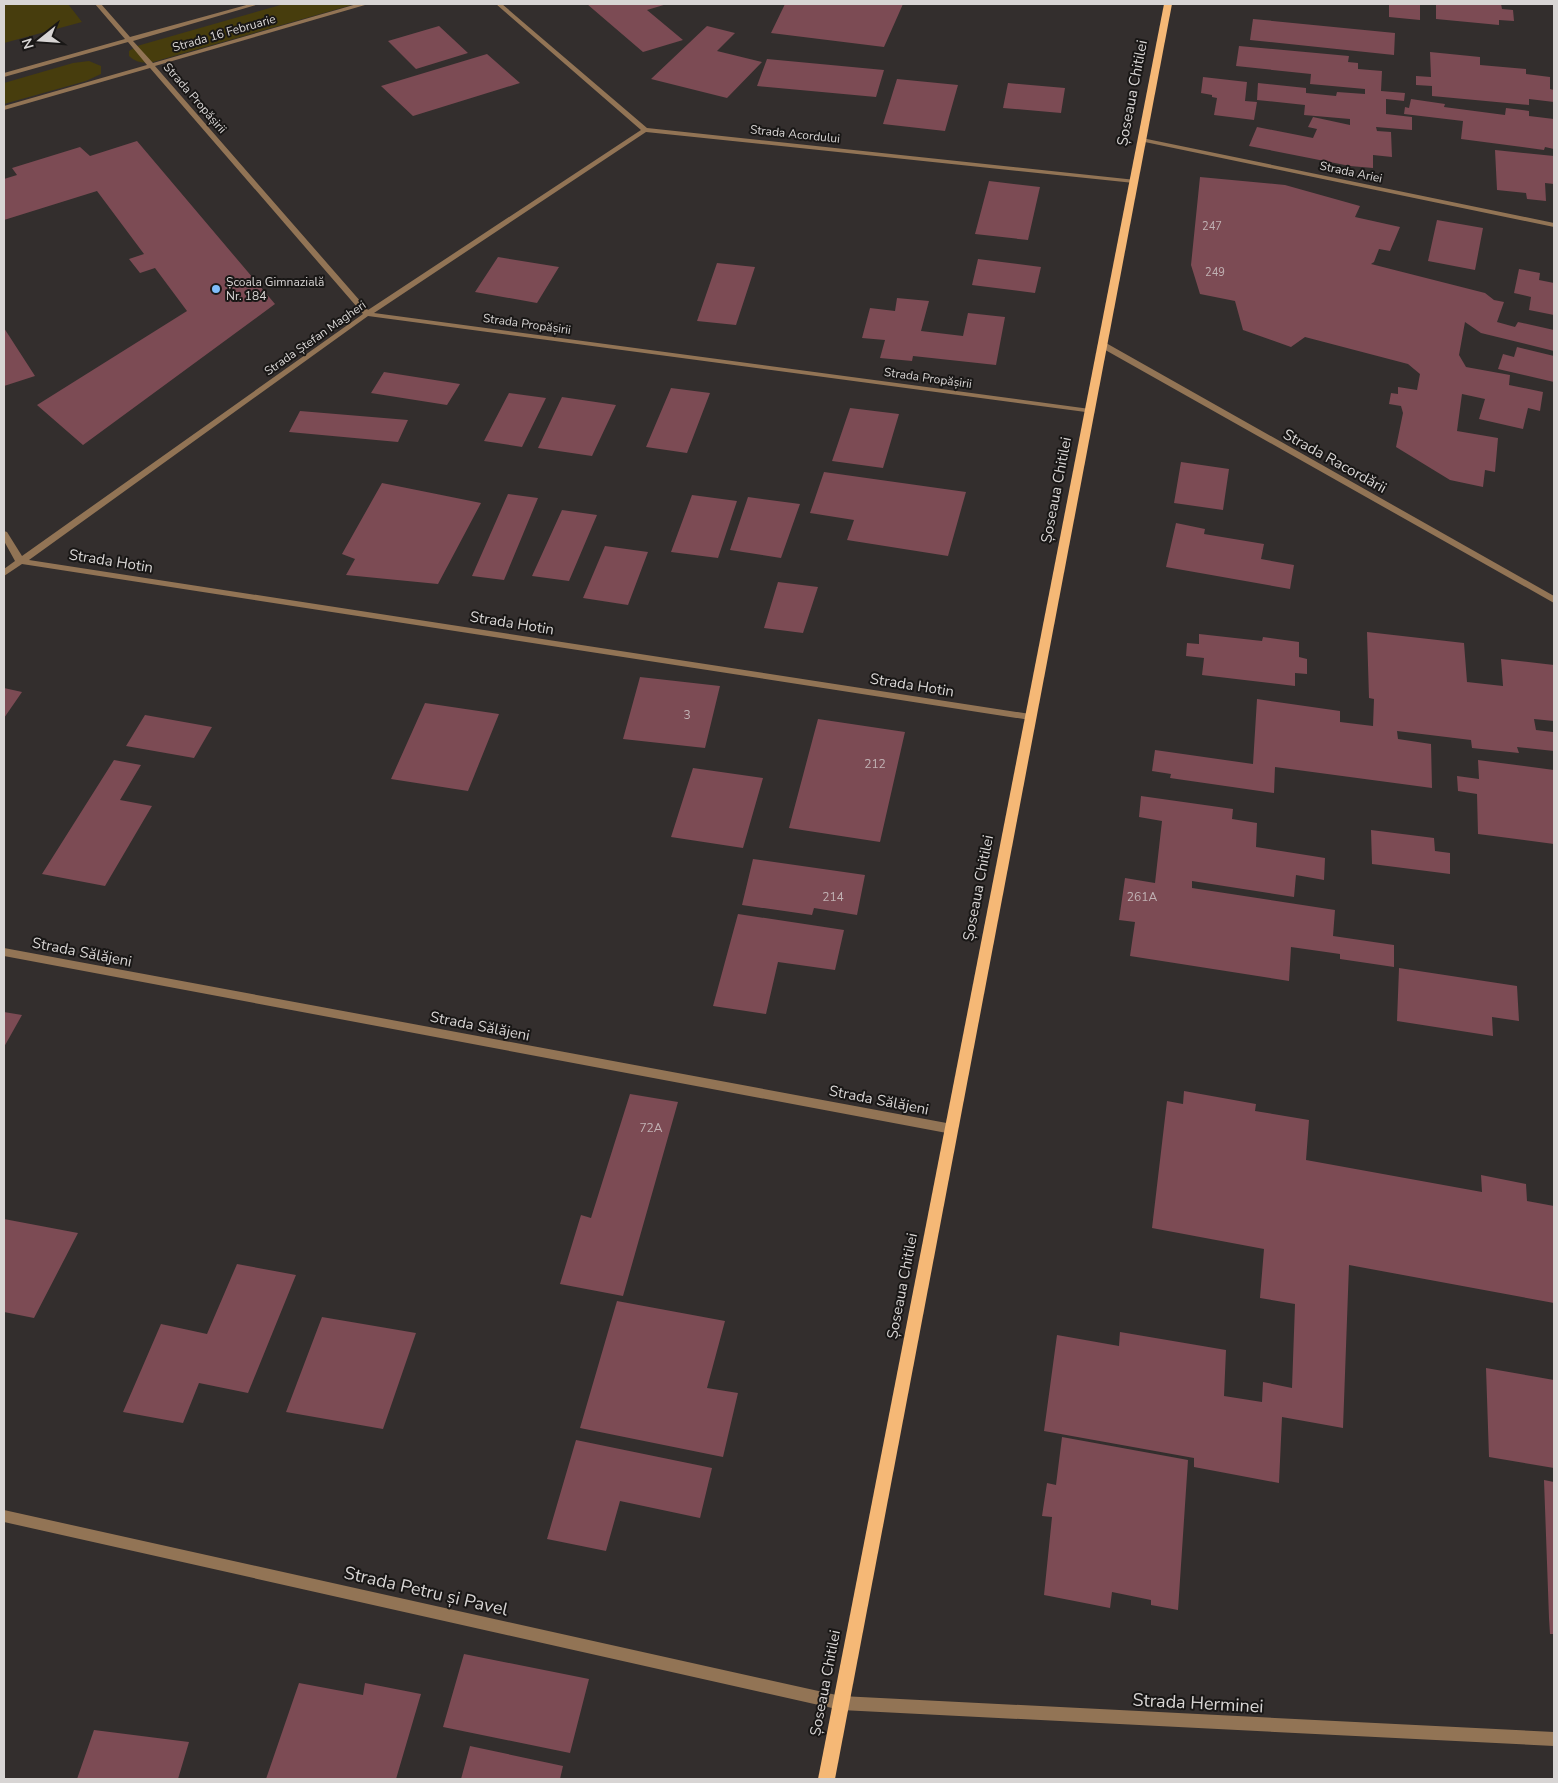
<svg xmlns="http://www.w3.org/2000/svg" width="1558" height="1783" viewBox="0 0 1558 1783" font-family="'Nunito Sans',sans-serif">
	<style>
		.green { fill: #473d0d }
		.building { fill: #7c4b54 }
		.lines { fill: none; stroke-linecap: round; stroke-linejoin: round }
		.minor { fill: #927455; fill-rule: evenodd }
		.primary { fill: #f5b876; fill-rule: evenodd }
		.poi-dot { fill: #80bdfa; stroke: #191716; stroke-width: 2 }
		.labels { text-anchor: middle; stroke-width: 4; stroke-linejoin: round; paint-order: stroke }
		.far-number-label { font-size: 11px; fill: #c1b2b4 }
		.far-street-label { font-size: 12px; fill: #d8d5d4; stroke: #191716 }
		.far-poi-label { font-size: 12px; fill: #d8d5d4; stroke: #191716; text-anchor: start }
		.number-label { font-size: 12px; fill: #c1b2b4 }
		.street-label { font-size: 15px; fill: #d8d5d4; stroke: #191716 }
		.near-street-label { font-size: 18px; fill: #d8d5d4; stroke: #191716 }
	</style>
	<rect width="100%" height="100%" fill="#332e2d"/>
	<path class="green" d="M4 4H68L82 22 4 43Z
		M284 4H355L153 62C143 63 137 63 129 56V51L137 46Z
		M89 61 101 66V74L86 81 4 104V83L73 63Z"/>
	<path class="building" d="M587 4H667L647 10 683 40 643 52Z
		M785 4H903L884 47 771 33Z
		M1389 4 1420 5V20L1389 17Z
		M1436 4H1501L1502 9 1513 10 1514 21 1499 20V25L1436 19Z
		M1253 19 1395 33 1394 55 1250 40Z
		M439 26 468 53 416 69 388 41Z
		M707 26 735 33 717 51 762 62 727 98 651 79Z
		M1239 46 1349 56 1348 62 1358 63V69L1382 71 1381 91 1405 93 1404 101 1386 99V114L1412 117V130L1376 127 1377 131 1391 132 1392 157 1373 155V168L1350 166 1249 146 1257 127 1313 138 1317 129 1308 127 1313 117 1350 125V119L1304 115 1305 105 1257 100 1258 83 1306 88V93L1336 96 1337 92 1365 94V89L1310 84 1311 74 1236 66Z
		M1430 52 1480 57V65L1526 69V74L1550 77V89L1554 90V102L1529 99V105L1432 96V86L1416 85V76L1431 77Z
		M487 54 520 83 413 116 381 86Z
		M767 59 884 70 876 97 757 86Z
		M1203 77 1247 82 1245 101 1257 102 1254 120 1214 115 1217 98 1212 97V95L1201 93Z
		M897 79 958 85 945 131 883 124Z
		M1008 83 1065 88 1061 113 1003 108Z
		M1411 99 1445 104 1444 107 1505 115 1506 108 1529 111V116L1554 119V149L1545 147 1544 150 1461 139 1463 121 1404 114 1405 107 1409 108Z
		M137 141 275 304 83 445 37 405 187 311 155 268 140 273 129 259 144 254 97 191 4 220V179L17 175 12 168 80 147 90 156Z
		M1495 150 1554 156V184L1545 183 1546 201 1527 199 1526 193 1497 190Z
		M1200 177 1285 185 1360 206 1355 217 1400 227 1390 251 1379 249 1374 262 1371 264 1485 293 1494 300 1504 302 1497 322 1515 327 1518 322 1554 330V351L1481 333 1465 322 1459 355 1466 367 1510 375 1509 385 1543 392 1540 411 1528 408 1523 429 1479 419 1485 399 1462 394 1457 431 1498 438 1495 472 1485 470 1483 487 1450 480 1396 447 1403 413 1401 406 1389 404 1391 393 1398 394V387L1417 390 1420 374 1408 364 1305 337 1291 347 1243 330 1235 301 1200 294 1191 265Z
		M989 181 1040 187 1028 240 975 234Z
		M1437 220 1483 228 1475 270 1428 261Z
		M498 257 559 267 537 303 475 292Z
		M978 259 1041 267 1035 293 972 285Z
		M717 263 755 267 736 325 697 321Z
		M1519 269 1540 273 1539 280 1554 283V315L1529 310 1531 297 1514 293Z
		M897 298 929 301 921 331 963 336 968 313 1005 317 996 365 913 356 912 361 880 358 885 340 862 338 870 308 895 311Z
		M4 328 35 376 4 386Z
		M1517 347 1554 356V382L1498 369 1503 354 1514 357Z
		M384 372 460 384 447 405 371 393Z
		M671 388 710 393 687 453 646 447Z
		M509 393 546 398 522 447 484 441Z
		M562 397 616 405 592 456 538 448Z
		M850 408 899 414 883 468 832 461Z
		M300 411 408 420 398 442 289 432Z
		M1181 462 1229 469 1223 510 1174 503Z
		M824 472 966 492 948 556 847 540 854 520 810 513Z
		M382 483 481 503 438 584 346 575 355 559 342 554Z
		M508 494 538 498 504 580 472 576Z
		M692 495 737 501 718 558 671 552Z
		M748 497 800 504 781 558 730 550Z
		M562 510 597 515 569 581 532 576Z
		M1176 523 1205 529 1204 534 1264 544 1261 559 1294 565 1290 589 1166 567Z
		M605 546 648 552 628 605 583 598Z
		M778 582 818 587 803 633 764 628Z
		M1367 632 1464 643 1467 682 1503 686 1501 659 1554 665V721L1534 719 1536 730 1553 732 1554 751 1517 747 1519 753 1472 748 1471 740 1397 731 1398 739 1431 744 1432 788 1275 767 1274 793 1170 778 1171 774 1152 771 1155 750 1253 764 1257 699 1340 711V722L1373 726 1374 699 1369 698Z
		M1199 634 1262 641 1263 637 1299 642V657L1307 659V674L1295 673V686L1202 675 1204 658 1186 656 1187 643 1199 644Z
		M640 677 720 686 705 748 623 739Z
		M4 688 22 692 4 718Z
		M425 703 499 714 468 791 391 779Z
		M145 715 212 727 194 758 126 746Z
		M818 719 905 732 880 842 789 828Z
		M114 760 141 765 120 800 152 806 105 886 42 874Z
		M1478 760 1554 770V844L1478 834 1477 794 1458 791 1457 776 1479 779Z
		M693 768 763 778 743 848 671 837Z
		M1141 796 1233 809 1232 819 1257 823 1256 847 1325 858 1324 880 1296 875 1294 897 1192 881V888L1335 910 1333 936 1394 945V967L1340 959V954L1291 947 1289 981 1130 956 1135 922 1119 920 1125 878 1155 883 1162 821 1139 817Z
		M1371 830 1434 838 1435 851 1450 853V874L1372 864Z
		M753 859 865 875 857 915 814 908 812 915 742 905Z
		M738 914 844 930 835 970 778 962 766 1014 713 1006Z
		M1399 968 1517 986 1519 1021 1492 1017 1493 1036 1397 1021Z
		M4 1012 22 1015 4 1047Z
		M1184 1091 1256 1104 1255 1111 1309 1120 1306 1160 1482 1192 1481 1175 1526 1184 1527 1201 1554 1206V1303L1349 1265 1343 1428 1282 1417 1279 1483 1194 1467V1458L1044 1431 1057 1335 1119 1346 1120 1332 1226 1350 1224 1396 1262 1402 1263 1382 1292 1388 1295 1304 1260 1298 1264 1249 1152 1228 1167 1101 1183 1104Z
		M630 1094 678 1102 623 1296 560 1284 581 1215 591 1218Z
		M4 1219 78 1233 34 1318 4 1312Z
		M237 1264 296 1275 248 1393 199 1383 183 1423 123 1412 161 1324 207 1334Z
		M617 1301 725 1321 707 1388 738 1393 723 1457 580 1428Z
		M322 1317 416 1333 383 1429 286 1412Z
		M1486 1368 1554 1380V1468L1489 1457Z
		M1062 1437 1188 1460 1178 1610 1151 1605V1600L1112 1592 1110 1608 1044 1595 1052 1517 1042 1516 1047 1483 1056 1485Z
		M576 1440 712 1468 700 1518 620 1501 606 1551 547 1539Z
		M1544 1480 1554 1482V1634H1550L1549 1618Z
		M464 1654 589 1679 570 1753 443 1727Z
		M299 1683 363 1695 365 1683 421 1694 396 1779H266Z
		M94 1730 189 1742 178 1779H77Z
		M470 1746 563 1766 560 1779H461Z"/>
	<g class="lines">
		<path class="minor" d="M95 4H101L130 37 250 4H259L133 41 153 63 357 4H366L365 5 155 66 368 310 641 130 496 4H502L647 128 1136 180V182L1134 183 646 132 374 313 1090 409 1094 411 1093 413 368 316 29 560 1030 714 1035 717 1033 719 1030 720 22 564 4 576V569L15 561 4 541V531L7 532 22 556 363 314 150 68 4 110V106L147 65 128 42 4 77V73L125 39Z
			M1142 138 1554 223V227L1140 141V139Z
			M1100 343H1106L1554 596V603L1100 347Z
			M4 948 952 1124 956 1126 957 1129 956 1132 952 1134 4 956Z
			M4 1510 841 1696 1554 1732V1746L841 1710 4 1522Z"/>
		<path class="primary" d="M1164 4H1172L835 1779H818Z"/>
	</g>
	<circle class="poi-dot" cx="216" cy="289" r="5"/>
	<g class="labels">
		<g class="far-number-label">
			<text x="1212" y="230">247</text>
			<text x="1215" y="276">249</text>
		</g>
		<g class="far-street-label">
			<text transform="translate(224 33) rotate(-16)" y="4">Strada 16 Februarie</text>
			<text transform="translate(195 98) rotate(49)" y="4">Strada Propășirii</text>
			<text transform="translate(795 134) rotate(6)" y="4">Strada Acordului</text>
			<text transform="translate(1351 172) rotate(12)" y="4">Strada Ariei</text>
			<text transform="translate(527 324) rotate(8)" y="4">Strada Propășirii</text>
			<text transform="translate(315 338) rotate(-35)" y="4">Strada Ștefan Magheri</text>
			<text transform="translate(928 378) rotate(8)" y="4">Strada Propășirii</text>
		</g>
		<g class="far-poi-label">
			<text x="226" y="286">Școala Gimnazială<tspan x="226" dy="14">Nr. 184</tspan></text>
		</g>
		<g class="number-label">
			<text x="687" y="719">3</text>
			<text x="875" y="768">212</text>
			<text x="833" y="901">214</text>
			<text x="1142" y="901">261A</text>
			<text x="651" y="1132">72A</text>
		</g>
		<g class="street-label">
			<text transform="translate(1132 93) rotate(-79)" y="5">Șoseaua Chitilei</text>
			<text transform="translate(1335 461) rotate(29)" y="5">Strada Racordării</text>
			<text transform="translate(1056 490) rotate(-79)" y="5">Șoseaua Chitilei</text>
			<text transform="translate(111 561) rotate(9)" y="5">Strada Hotin</text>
			<text transform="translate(512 623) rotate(9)" y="5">Strada Hotin</text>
			<text transform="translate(912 685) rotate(9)" y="5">Strada Hotin</text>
			<text transform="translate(978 888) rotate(-79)" y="5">Șoseaua Chitilei</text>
			<text transform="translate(82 952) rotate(11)" y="5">Strada Sălăjeni</text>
			<text transform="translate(480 1026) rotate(11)" y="5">Strada Sălăjeni</text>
			<text transform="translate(879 1100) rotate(11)" y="5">Strada Sălăjeni</text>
			<text transform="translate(902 1286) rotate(-79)" y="5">Șoseaua Chitilei</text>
			<text transform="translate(825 1683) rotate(-79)" y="5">Șoseaua Chitilei</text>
		</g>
		<g class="near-street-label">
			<text transform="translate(426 1591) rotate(13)" y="6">Strada Petru și Pavel</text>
			<text transform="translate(1198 1703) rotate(3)" y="6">Strada Herminei</text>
		</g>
	</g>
	<rect width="1558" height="1783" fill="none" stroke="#d8d5d4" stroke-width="10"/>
	<g transform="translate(40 40) rotate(253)" stroke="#191716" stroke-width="4" paint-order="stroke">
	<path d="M0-4L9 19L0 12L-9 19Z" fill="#d8d5d4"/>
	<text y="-8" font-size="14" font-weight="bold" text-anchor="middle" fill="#d8d5d4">N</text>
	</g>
</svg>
